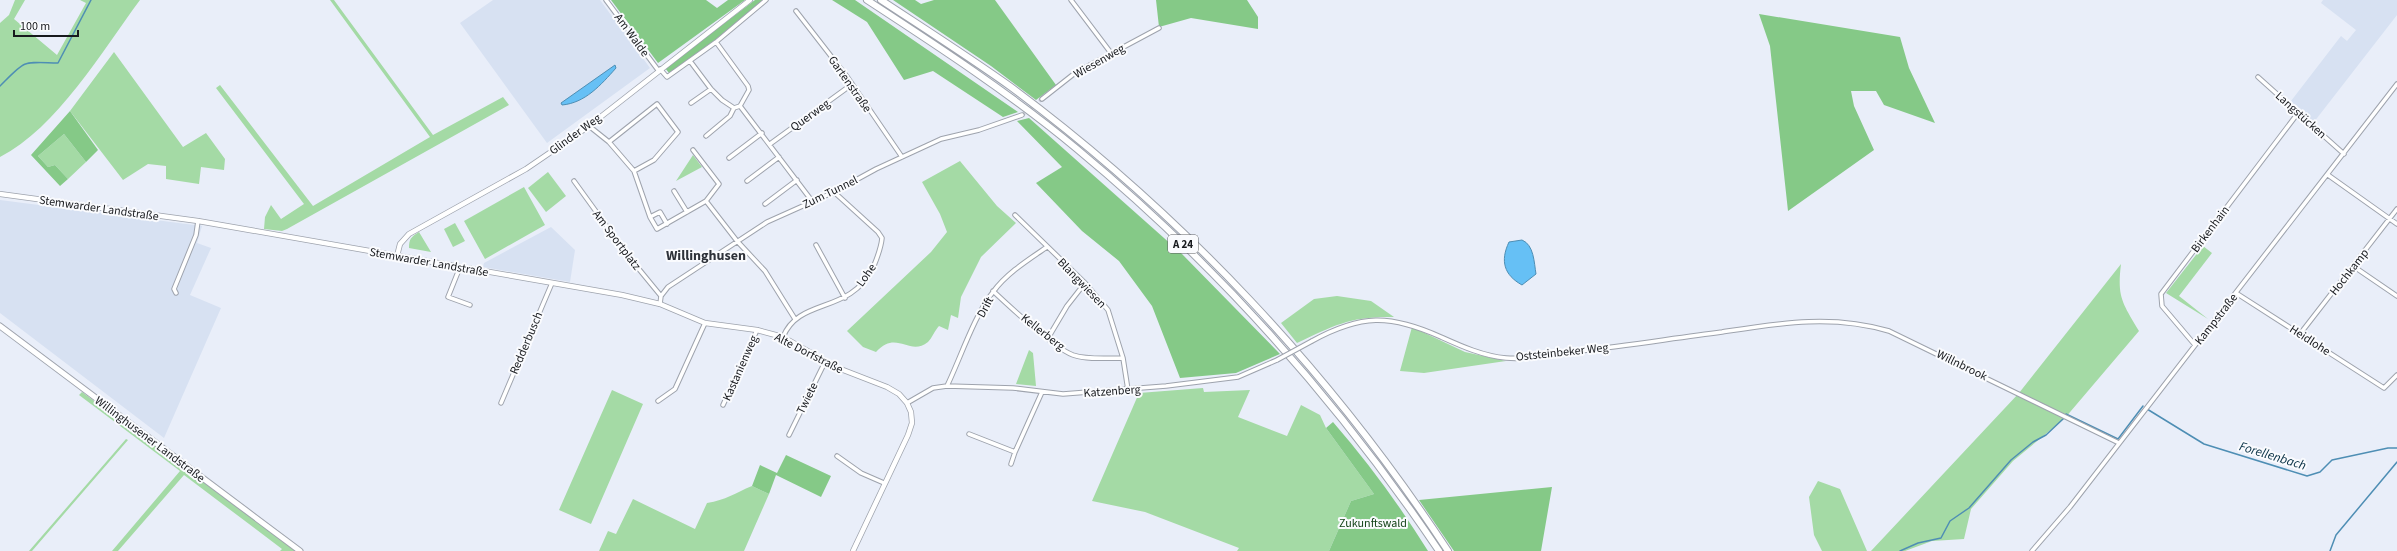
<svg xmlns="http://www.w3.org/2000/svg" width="2397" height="551" viewBox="0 0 2397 551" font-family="'Source Sans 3',sans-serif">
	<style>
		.built { fill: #d7e1f2 }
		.green { fill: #a4daa5 }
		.forest { fill: #85c987 }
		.water { fill: #66c0f5; stroke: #4e8eb4 }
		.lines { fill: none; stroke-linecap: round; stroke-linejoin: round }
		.stream { stroke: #4e8eb4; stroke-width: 1.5 }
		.minor-tunnel { stroke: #caced8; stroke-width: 3.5; stroke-dasharray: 3.5 2; stroke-linecap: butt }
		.minor-casing { stroke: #9ea3ad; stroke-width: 5.5 }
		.tertiary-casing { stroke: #9ea3ad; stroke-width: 6 }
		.secondary-casing { stroke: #9ea3ad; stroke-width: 7 }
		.motorway-casing { stroke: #9ea3ad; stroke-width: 8 }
		.minor { stroke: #fff; stroke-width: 3.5 }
		.tertiary { stroke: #fff; stroke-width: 4.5 }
		.secondary { stroke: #fff; stroke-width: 5 }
		.motorway { stroke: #fff; stroke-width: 6 }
		.minor-bridge-casing { stroke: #9ea3ad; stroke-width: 5.5; stroke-linecap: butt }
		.minor-bridge { stroke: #fff; stroke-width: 3.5 }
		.labels { text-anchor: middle; stroke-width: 4; stroke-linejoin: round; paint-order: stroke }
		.shield { fill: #fafbfe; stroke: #5b5d60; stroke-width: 1 }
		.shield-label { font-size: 11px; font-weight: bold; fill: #17191d }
		.street-label { font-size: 12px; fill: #17191d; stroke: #fafbfe }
		.park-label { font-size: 12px; fill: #134318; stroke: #fafbfe }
		.water-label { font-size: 13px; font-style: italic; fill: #052e43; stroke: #fafbfe }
		.quarter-label { font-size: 14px; font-weight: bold; fill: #2e323a; stroke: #fafbfe }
	</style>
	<rect width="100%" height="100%" fill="#e9eef9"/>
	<path class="built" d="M493 0H600L650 68 547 143 460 23Z
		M2323 0H2397V15L2314 122 2291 101 2341 36 2347 41 2356 30 2321 3Z
		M0 200 202 226 197 243 211 248 190 295 221 308 164 438 0 313Z
		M551 227 575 250 570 282 483 267 484 263Z"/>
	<path class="green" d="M15 0H25L14 19 57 55 86 3 80 0H140C102 51 57 128 0 157V23L9 15Z
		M330 0H334L433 135 503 97 509 105 287 229 282 231 264 229 265 217 271 205 281 219 304 204 216 88 220 85 313 206 430 137Z
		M114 52 183 147 206 133 225 159 224 170 201 167 199 184 166 179V166L148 164 123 180 70 111Z
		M64 134 86 162 68 179 55 165 48 167 38 156Z
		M693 155 702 167 676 181Z
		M960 161 997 206 1016 223 981 257 961 297 958 318 951 315 948 330 939 326C935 330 932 338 928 342 909 357 897 329 876 352L863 347 847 331 931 252 947 232 940 214 922 182Z
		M548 172 566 196 546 212 528 188Z
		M524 187 545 225 485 259 464 221Z
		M455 223 465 241 453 247 444 229Z
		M419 232 431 252 409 248C409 239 411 237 419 232Z
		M2203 246 2212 253 2179 296 2208 319 2166 293Z
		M2121 264C2117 297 2122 302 2139 331L2065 418 2013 461 1971 509 1964 539 1932 541 1905 551H1871L2019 393Z
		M1337 296 1371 301 1394 317C1351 316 1335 325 1297 343L1281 323 1314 299Z
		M1412 327 1465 352 1506 361 1424 373 1400 371Z
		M1029 350 1033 353 1036 386 1016 384Z
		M1203 388 1204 392 1250 390 1238 417 1287 436 1301 405 1320 415 1326 428 1374 494 1351 501 1329 551H1237L1239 548 1145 512 1092 501 1139 393Z
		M612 390 643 404 591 524 559 510Z
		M82 392 296 551H280L282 549 184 475 118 551H112L180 471 79 395Z
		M126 439 128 440 32 551H29Z
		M1818 481 1840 489 1867 551H1822L1814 535 1809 497Z
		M752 486 769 494 744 551H599L608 531 616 534 633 499 695 529 707 503C726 500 735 493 752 486Z"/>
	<path class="forest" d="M611 0H706L717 8 728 0H745L658 63Z
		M755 0H763L715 40 669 73 665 68Z
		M832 0H855L1018 112 1003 117 933 71 904 80 867 22Z
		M893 0H915L921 4 934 0H995L1056 85 1036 100 991 66Z
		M1156 0H1247L1258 17V29L1191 18 1159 27Z
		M1759 14 1900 37 1909 68 1935 123 1884 105 1876 91H1851L1854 106 1874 150 1788 211 1770 46Z
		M70 111 98 150 86 162 64 134 38 156 48 167 55 165 68 179 60 186 31 155Z
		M1029 118 1182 254 1280 354 1236 373 1180 378 1152 306 1119 261 1082 231 1036 183 1062 167 1017 121Z
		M1333 422C1368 462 1400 506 1428 551H1329L1351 501 1374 494 1326 428Z
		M786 455 831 476 821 497 776 475 769 494 752 486 760 465 777 473Z
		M1552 487 1541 551H1454L1419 500Z"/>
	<path class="water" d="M615 65 616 68C601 85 585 103 562 105L561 103Z
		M1522 240C1534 245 1534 262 1536 274L1522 285C1504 275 1500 261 1509 242Z"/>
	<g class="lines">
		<path class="stream" d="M0 86C27 59 21 62 58 63L91 0
			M2147 409 2204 444 2307 476 2320 472 2332 460 2388 448H2397
			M2066 414 2118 439 2143 406
			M1900 551 1918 543 1941 538 1950 521 1969 508 2011 460 2033 442 2046 435 2063 419
			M2330 551 2336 535 2397 462"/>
		<path class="minor-tunnel" d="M1022 115 1042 99"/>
		<g class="minor-casing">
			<path id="minor" d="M606 0 658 70
				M1071 0 1111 53
				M796 11 848 78 902 157
				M716 42 748 86 749 90 740 106
				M690 61 711 89 722 100 734 108 740 106 812 201
				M660 69 667 77 716 42 766 0
				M2258 77 2344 154
				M1042 99 1075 73 1159 28
				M691 103 711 89
				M589 126 609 142
				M706 136 730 116 734 108
				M770 144 851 85
				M693 150 719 184 706 201
				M729 158 762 133
				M634 171 609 142 657 104 678 132 654 160 634 171 650 217
				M2328 175 2397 224
				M574 181 629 257 661 296
				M747 181 779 157
				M674 191 687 212
				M765 204 797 180
				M1015 215 1085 283 1108 310 1123 358 1128 390
				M667 224 660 212 650 217 657 229 706 201 737 241 765 271 795 319
				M816 245 845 298
				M2353 266 2397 296
				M460 267 448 297 470 305
				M993 291C1009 306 1054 348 1073 355 1088 360 1107 358 1123 358
				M176 293 174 289 196 235 198 221
				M2236 293 2384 388 2397 375
				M660 304 661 296 668 287 767 222 834 192 876 169 941 139 979 130 1022 115
				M2300 334 2397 209
				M783 337C799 297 849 315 873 268 877 258 881 249 882 238L878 232 834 192
				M1048 338 1067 306 1085 283
				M1312 341C1361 314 1390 314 1441 337 1461 346 1483 356 1506 358 1530 360 1556 354 1579 351 1627 346 1674 338 1722 332 1780 323 1832 314 1889 331L2119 443
				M2195 345 2162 306 2161 294 2298 113
				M947 386C960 359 975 314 993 292 1007 273 1028 260 1047 247
				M658 401 675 389 705 323
				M501 403 552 283
				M907 403 933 388 947 386 1013 388 1063 394 1166 386 1238 377 1277 360
				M723 405 757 330
				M969 434 1015 452 1042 392
				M789 435 825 362
				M837 456 861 473 884 483
				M1011 464 1015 452
				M2032 551 2070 507 2397 84"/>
		</g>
		<g class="tertiary-casing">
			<path id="tertiary" d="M0 194 198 221 622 295 660 304 705 323 757 330 783 337 838 368 887 387 899 394 907 403 911 412 912 423 908 435 853 551
				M397 256 400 244 409 234 526 169 589 126 750 0"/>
		</g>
		<g class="secondary-casing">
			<path id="secondary" d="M0 326 300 551"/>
		</g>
		<g class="motorway-casing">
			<path id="motorway" d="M867 0C939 47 1011 94 1077 149 1217 265 1338 401 1439 551
				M881 0C925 29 969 57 1011 87 1182 214 1331 373 1448 551"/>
		</g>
		<use href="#minor" class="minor"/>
		<use href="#tertiary" class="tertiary"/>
		<use href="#secondary" class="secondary"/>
		<use href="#motorway" class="motorway"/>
		<g class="minor-bridge-casing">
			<path id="minor-bridge" d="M1277 360 1312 341"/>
		</g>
		<use href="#minor-bridge" class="minor-bridge"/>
	</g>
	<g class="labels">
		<rect class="shield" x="1168" y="235" width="30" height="18" rx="3"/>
		<g class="shield-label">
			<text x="1183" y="248">A 24</text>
		</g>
		<g class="street-label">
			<text transform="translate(632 35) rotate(54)" y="4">Am Walde</text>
			<text transform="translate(1099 61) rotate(-30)" y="4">Wiesenweg</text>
			<text transform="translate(850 84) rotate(55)" y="4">Gartenstraße</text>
			<text transform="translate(810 115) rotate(-36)" y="4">Querweg</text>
			<text transform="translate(2301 115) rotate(42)" y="4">Langstücken</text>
			<text transform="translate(575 134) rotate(-36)" y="4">Glinder Weg</text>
			<text transform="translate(830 192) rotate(-26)" y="4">Zum Tunnel</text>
			<text transform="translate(99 208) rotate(8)" y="4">Stemwarder Landstraße</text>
			<text transform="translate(2210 229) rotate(-53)" y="4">Birkenhain</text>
			<text transform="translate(617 240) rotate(53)" y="4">Am Sportplatz</text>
			<text transform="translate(429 262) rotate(10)" y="4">Stemwarder Landstraße</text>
			<text transform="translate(2349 272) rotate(-52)" y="4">Hochkamp</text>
			<text transform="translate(866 275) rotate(-55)" y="4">Lohe</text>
			<text transform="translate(1082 283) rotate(46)" y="4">Blangwiesen</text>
			<text transform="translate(985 307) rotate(-62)" y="4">Drift</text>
			<text transform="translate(2216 319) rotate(-52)" y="4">Kampstraße</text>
			<text transform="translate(1043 332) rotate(38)" y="4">Kellerberg</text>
			<text transform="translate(2310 340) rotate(33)" y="4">Heidlohe</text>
			<text transform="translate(526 343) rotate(-67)" y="4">Redderbusch</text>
			<text transform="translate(1562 352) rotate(-6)" y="4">Oststeinbeker Weg</text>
			<text transform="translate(809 353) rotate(27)" y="4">Alte Dorfstraße</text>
			<text transform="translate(1962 365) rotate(26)" y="4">Willnbrook</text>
			<text transform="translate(740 368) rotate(-66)" y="4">Kastanienweg</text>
			<text transform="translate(1112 391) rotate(-4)" y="4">Katzenberg</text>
			<text transform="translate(807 398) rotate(-64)" y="4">Twiete</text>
			<text transform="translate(150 439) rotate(37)" y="4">Willinghusener Landstraße</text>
		</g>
		<g class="park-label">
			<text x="1373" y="527">Zukunftswald</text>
		</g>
		<g class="water-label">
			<text transform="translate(2273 455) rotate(17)" y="5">Forellenbach</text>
		</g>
		<g class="quarter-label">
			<text x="706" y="260">Willinghusen</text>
		</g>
	</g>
	<path d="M14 30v6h64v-6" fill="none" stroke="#17191d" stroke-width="2"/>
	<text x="20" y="30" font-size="12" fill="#17191d" stroke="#fafbfe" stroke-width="3" paint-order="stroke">100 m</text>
</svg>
